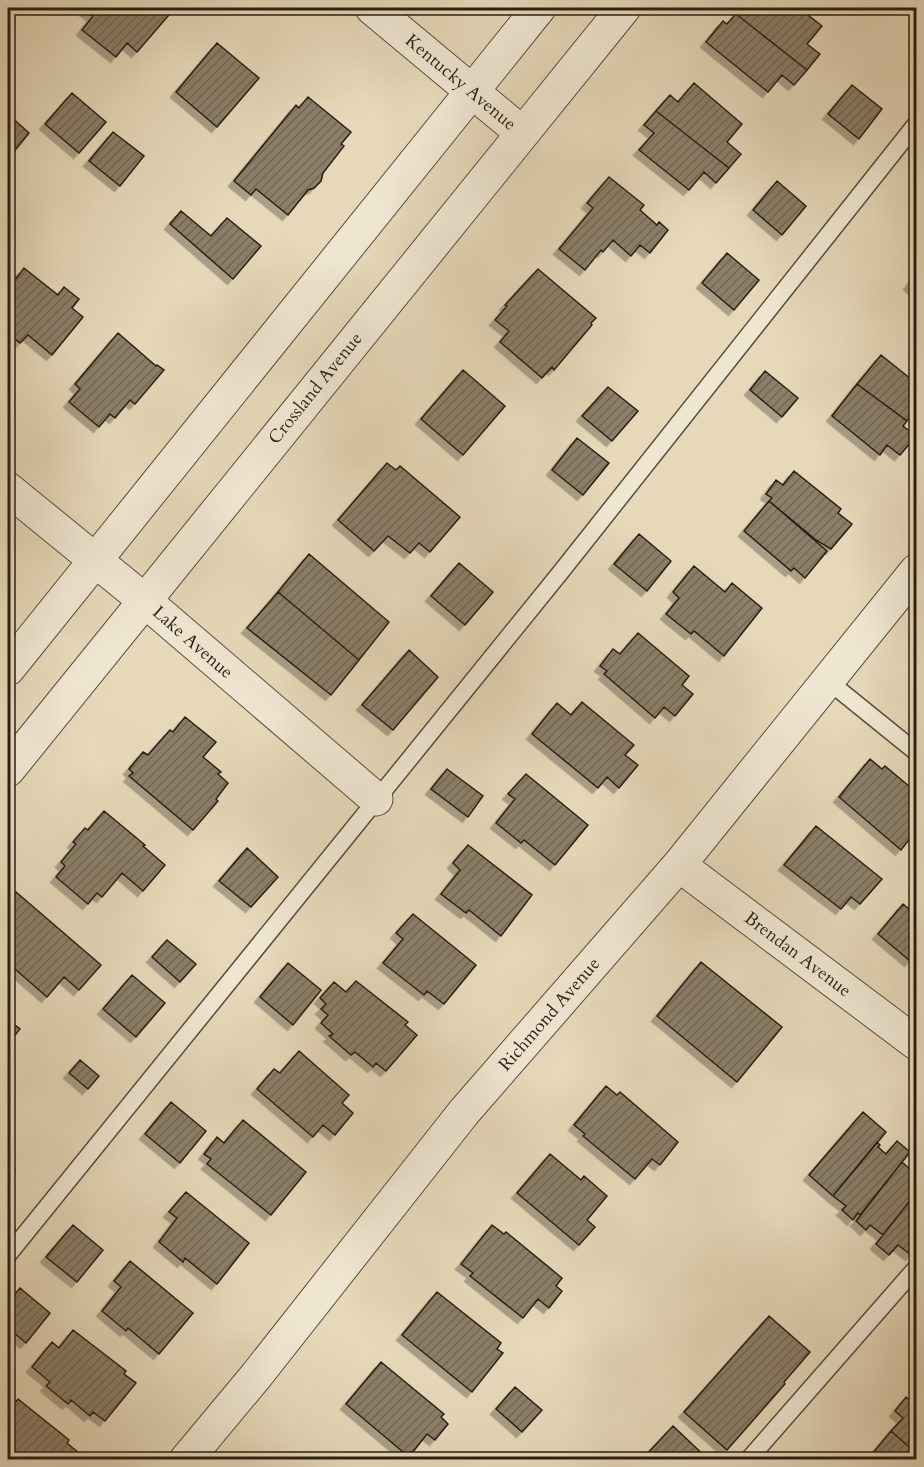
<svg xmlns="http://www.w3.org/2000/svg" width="924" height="1467" viewBox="0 0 924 1467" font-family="Cardo,serif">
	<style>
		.building { fill: url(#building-hatch); stroke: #291f12; stroke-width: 1.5; filter: url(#shadow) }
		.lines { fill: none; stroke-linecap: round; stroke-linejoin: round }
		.service-casing { stroke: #584d3c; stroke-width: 19 }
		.minor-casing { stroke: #584d3c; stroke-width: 35 }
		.service { stroke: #efe6d2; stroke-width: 16 }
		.minor { stroke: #efe6d2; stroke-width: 33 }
		.labels { text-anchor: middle; stroke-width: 6; stroke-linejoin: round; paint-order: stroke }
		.street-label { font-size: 18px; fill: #291f12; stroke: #efe6d2 }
	</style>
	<defs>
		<pattern id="building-hatch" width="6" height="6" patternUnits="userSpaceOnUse" patternTransform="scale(1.5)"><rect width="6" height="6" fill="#8b7f69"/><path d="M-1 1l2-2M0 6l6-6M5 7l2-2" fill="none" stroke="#726755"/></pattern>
		<filter id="shadow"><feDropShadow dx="-5.5" dy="5.5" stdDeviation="0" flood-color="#0004"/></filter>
	</defs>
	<rect width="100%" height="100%" fill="#e6d8b9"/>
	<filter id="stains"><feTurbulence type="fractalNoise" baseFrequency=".00333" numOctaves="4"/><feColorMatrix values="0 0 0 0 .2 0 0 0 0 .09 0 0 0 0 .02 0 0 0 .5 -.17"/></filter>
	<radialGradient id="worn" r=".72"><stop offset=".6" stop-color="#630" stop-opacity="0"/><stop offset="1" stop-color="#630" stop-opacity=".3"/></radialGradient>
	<path class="building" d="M82 8H171L174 9 137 52 127 43 116 57 82 30 93 16Z
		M741 8H799L822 26 807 44 820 54 807 70 736 14Z
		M736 14 807 70 794 85 782 75 768 92 706 42 723 21 727 24Z
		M217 43 259 78 217 127 176 92Z
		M694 83 742 124 727 142 741 154 729 168 656 111 670 95 678 102Z
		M852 85 882 109 859 139 828 114Z
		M72 93 106 122 79 153 45 124Z
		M308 97 351 132 341 144 344 146 323 173 321 181 314 188 308 190 288 215 256 189 251 195 234 181 296 105 299 108Z
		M656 111 729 168 716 183 704 172 689 190 639 150 654 133 644 125Z
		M8 114 29 133 8 159Z
		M113 132 144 156 120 186 89 161Z
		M609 177 644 205 640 210 657 225 659 222 668 230 650 253 640 245 631 256 613 240 603 252 601 250 585 270 559 249 593 208 587 203Z
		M777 181 806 206 782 235 753 210Z
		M181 211 211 236 227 218 261 246 233 279 170 224Z
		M727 253 759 280 734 310 702 283Z
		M24 268 58 295 64 287 79 299 72 308 83 317 52 355 28 335 20 343 8 333V289Z
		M538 269 596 318 591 323 592 325 554 370 552 367 542 378 500 342 509 331 495 320 507 306 505 305Z
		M916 275V291L909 284Z
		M118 333 156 366 157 365 164 370 135 404 130 400 115 418 110 414 99 427 69 402 80 389 75 384Z
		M881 355 916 383V409L907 421 857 384Z
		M463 370 505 406 463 455 421 419Z
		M765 371 798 398 782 417 750 390Z
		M857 384 907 421 903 426 916 436 900 455 887 445 880 455 832 416Z
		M608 387 638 411 612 441 582 416Z
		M577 438 609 463 583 495 552 470Z
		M387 463 396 470 400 466 460 517 430 552 419 543 410 553 388 536 374 551 338 520Z
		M794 471 841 509 838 513 852 524 831 549 816 540 769 501 772 498 766 494 776 480 783 485Z
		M769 501 827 551 805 578 794 568 791 571 744 531Z
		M639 534 671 561 647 591 614 564Z
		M309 554 389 622 359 660 278 592Z
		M459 563 493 592 465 625 431 596Z
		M694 566 725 592 732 583 762 608 724 656 694 631 691 634 666 614 679 598 673 592Z
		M278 592 359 660 331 695 247 628Z
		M638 633 689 676 682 685 693 694 675 716 664 707 655 718 604 674 607 671 600 666 613 649 620 654Z
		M409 650 438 677 393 730 362 705Z
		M582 702 634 745 625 755 638 765 619 788 607 777 598 788 532 734 557 703 571 715Z
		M185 717 216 742 203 757 221 772 218 774 228 783 216 799 218 801 193 830 129 776 133 773 129 769 143 752 148 755 170 730 173 732Z
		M870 759 882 769 885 766 916 792V833L915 832 901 850 839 797Z
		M447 769 483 796 468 817 431 789Z
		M526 774 588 825 555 865 524 840 521 843 496 823 515 799 508 794Z
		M104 811 145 845 143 846 165 865 143 891 122 873 102 897 97 893 88 904 56 877 65 866 61 862 76 844 73 842 85 828 88 830Z
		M816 826 882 879 860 904 851 897 841 909 784 865Z
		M468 845 532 895 501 936 469 910 466 913 441 894 460 870 453 863Z
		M247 848 278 877 251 907 219 881Z
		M16 892 101 965 79 990 64 977 47 997 8 963V902Z
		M903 904 916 915V954L910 961 878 934Z
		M413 914 476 965 444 1004 427 991 424 995 383 963 403 939 396 933Z
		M167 940 196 964 180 982 152 957Z
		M701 962 782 1027 737 1082 657 1016Z
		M288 963 321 990 293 1025 260 997Z
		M132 975 165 1003 136 1037 103 1009Z
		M356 981 408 1022 405 1025 417 1035 386 1071 376 1063 373 1067 355 1052 351 1055 329 1036 333 1034 321 1023 328 1015 321 1009 326 1004 320 998 334 982 346 992Z
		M8 1012 14 1018 11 1022 20 1029 8 1044Z
		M299 1051 349 1095 342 1103 353 1113 335 1135 323 1125 313 1137 257 1089 274 1069 280 1073Z
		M80 1060 99 1076 88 1089 69 1073Z
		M606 1086 617 1095 620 1092 678 1142 660 1165 652 1159 635 1179 583 1136 585 1134 574 1125Z
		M171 1102 206 1131 180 1163 145 1134Z
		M863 1112 886 1132 833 1196 809 1175Z
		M243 1120 306 1172 271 1215 207 1164 211 1159 204 1154 217 1137 224 1143Z
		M897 1141 910 1152 860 1215 858 1213 853 1220 842 1210 846 1206 833 1196 877 1142 880 1145 878 1147 886 1154Z
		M550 1154 581 1180 584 1176 607 1196 587 1220 595 1227 579 1245 517 1193Z
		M902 1162 916 1175V1193L883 1235 870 1225 866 1230 856 1221Z
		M8 1163 15 1169 8 1178Z
		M186 1192 249 1243 217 1284 185 1258 183 1262 159 1242 177 1218 169 1212Z
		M916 1193V1248L911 1255 898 1245 889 1255 876 1244Z
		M73 1225 103 1250 77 1282 46 1257Z
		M492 1225 504 1234 506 1232 562 1278 556 1286 562 1291 549 1308 538 1299 523 1318 470 1276 473 1273 461 1264Z
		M130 1261 193 1313 159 1354 128 1328 126 1331 102 1311 121 1287 114 1281Z
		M20 1288 50 1313 26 1343 8 1328V1303Z
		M437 1292 501 1343 497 1349 503 1353 472 1392 402 1335Z
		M769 1316 810 1352 784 1382 785 1384 727 1450 684 1412Z
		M73 1330 126 1371 124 1374 136 1383 105 1421 93 1412 90 1416 71 1400 68 1404 46 1386 50 1382 32 1367 52 1342 59 1348Z
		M381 1362 444 1414 441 1417 448 1424 435 1440 427 1434 409 1457 346 1404Z
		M515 1387 542 1410 522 1432 496 1409Z
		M906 1397 914 1404 916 1402V1453L891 1431 903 1418 895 1411Z
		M18 1399 69 1440 67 1443 79 1453 73 1460H8V1412Z
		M673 1426 709 1460H651L646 1455Z
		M891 1431 916 1453V1460H867Z
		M325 1453 334 1460H320Z"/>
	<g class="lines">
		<g class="service-casing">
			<path id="service" d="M827 680 916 752
				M8 1255 560 573 916 124
				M748 1460 916 1268"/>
		</g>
		<g class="minor-casing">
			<path id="minor" d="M372 8 522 133
				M8 489 144 600 376 799
				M8 669 539 8
				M8 770 624 8
				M679 865 916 1043
				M186 1460 256 1376 464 1112 679 865 916 571"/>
		</g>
		<use href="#service" class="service"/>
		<use href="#minor" class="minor"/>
	</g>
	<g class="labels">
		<g class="street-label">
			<text transform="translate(461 82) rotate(40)" y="6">Kentucky Avenue</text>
			<text transform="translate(315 388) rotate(-51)" y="6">Crossland Avenue</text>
			<text transform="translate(193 642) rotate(41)" y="6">Lake Avenue</text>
			<text transform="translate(798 954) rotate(37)" y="6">Brendan Avenue</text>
			<text transform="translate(549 1014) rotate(-49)" y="6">Richmond Avenue</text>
		</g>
	</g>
	<rect width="924" height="1467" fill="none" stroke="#e6d8b9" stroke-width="30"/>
	<rect x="9" y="9" width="906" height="1449" fill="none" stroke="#291f12" stroke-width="3"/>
	<rect x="15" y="15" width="894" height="1437" fill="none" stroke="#291f12" stroke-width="1.5"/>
	<rect width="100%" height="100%" filter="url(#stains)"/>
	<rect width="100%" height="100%" fill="url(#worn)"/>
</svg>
